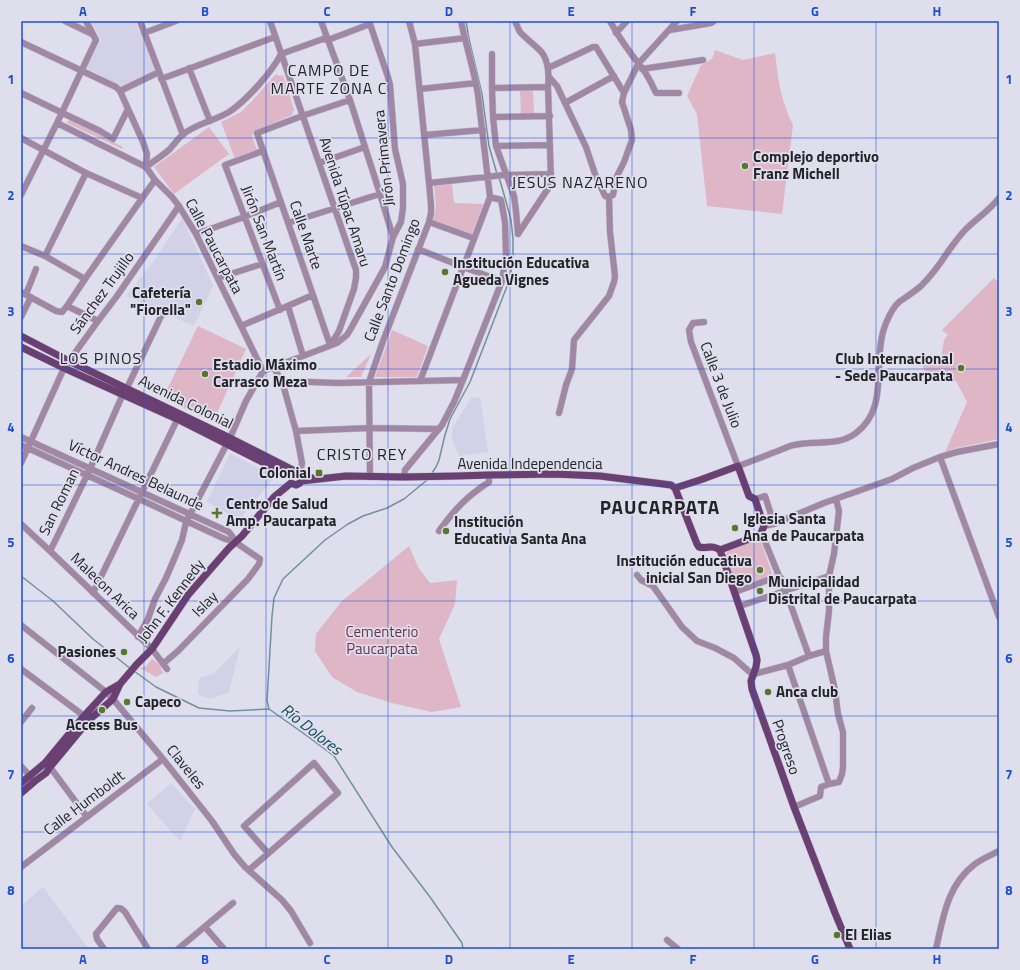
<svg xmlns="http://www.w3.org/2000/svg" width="1020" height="970" viewBox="0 0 1020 970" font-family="'Titillium Web',sans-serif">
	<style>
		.built { fill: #d2d1e7 }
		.green { fill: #deb6c6 }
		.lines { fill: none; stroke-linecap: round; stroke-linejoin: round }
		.stream { stroke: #71909e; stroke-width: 1.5 }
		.minor-casing { stroke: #bdbcca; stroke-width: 7 }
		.major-casing { stroke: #bdbcca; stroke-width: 8 }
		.minor { stroke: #a088a5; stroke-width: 6 }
		.major { stroke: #6a3f72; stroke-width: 7 }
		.grid { fill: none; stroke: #1d4ed8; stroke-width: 1; stroke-opacity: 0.55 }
		.poi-dot { fill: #58772c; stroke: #dfdeed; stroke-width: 1.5 }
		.labels { text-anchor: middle; stroke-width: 3.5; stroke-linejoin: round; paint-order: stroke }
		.poi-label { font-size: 15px; font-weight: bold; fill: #232328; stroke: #dfdeed; text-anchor: start }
		.street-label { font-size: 15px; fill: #232328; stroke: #dfdeed }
		.park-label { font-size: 15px; fill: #67324a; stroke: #dfdeed }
		.neighbourhood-label { font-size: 16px; letter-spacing: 1px; fill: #232328; stroke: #dfdeed }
		.water-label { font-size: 16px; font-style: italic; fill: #0c495c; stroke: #dfdeed }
		.district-label { font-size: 19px; font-weight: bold; letter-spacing: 1px; fill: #232328; stroke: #dfdeed }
		.neatline { fill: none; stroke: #1d4ed8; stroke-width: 1.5 }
		.grid-label { font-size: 13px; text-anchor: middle; font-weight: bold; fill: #1d4ed8 }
	</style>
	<rect width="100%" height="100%" fill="#dfdeed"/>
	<path class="built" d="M91 21H135L156 73 123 88 118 84 86 68 101 40Z
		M182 218 213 285 194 326 126 296 154 261Z
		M480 397 488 452 459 456 452 439V429L471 398Z
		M230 453 275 477 239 520 207 502Z
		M240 647 229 692 211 699 198 694 199 678 213 674Z
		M171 783 195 809 180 841 147 804Z
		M43 887 89 949H21V906Z"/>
	<path class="green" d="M715 50 743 60 775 53C778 79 781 102 793 125L782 214 707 206 697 114 687 96 701 65 712 59Z
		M276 74 279 76 283 75 294 109 292 115 256 130 253 132 252 137 257 150 235 159 221 122 241 112 252 101Z
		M533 90 534 113H521L520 91Z
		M69 119 123 147 122 149 67 123Z
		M209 127 229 154 174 194 154 167Z
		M452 184 454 203 484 204 471 236 433 221 436 206 434 185Z
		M994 278 999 282V439L956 448 945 452 967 402 956 381C949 379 929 376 925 371 922 368 923 363 924 359 929 356 932 357 936 360L941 357 944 340 948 335 942 330Z
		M198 326 246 349 213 422 163 398Z
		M392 330 428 346 417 377H375Z
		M371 354 361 377H346Z
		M760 539 772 573 771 576 740 587 736 585 726 555 728 550Z
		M409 546 418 567 430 583 457 580 455 604 439 639 461 707 432 712 392 703 357 692 332 677 315 651 316 634 341 602Z
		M152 659 160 665 163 673 156 677 140 668 146 666Z"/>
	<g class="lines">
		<path class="stream" d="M466 21 469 39 482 94 489 146 497 174
			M432 473 436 467 439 460 445 435 450 419 470 382 509 281 513 261V239L511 220 507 205 499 177
			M21 576 53 601 93 639 131 669
			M134 671 156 687 199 708 230 711 269 709 303 733 334 756 392 847 430 897 462 943 463 949
			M269 709 267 701 272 616 274 598 283 579 325 540 348 524 363 516 387 508 404 499 427 480"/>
		<g class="minor-casing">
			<path id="minor" d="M65 21 92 34
				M140 21 183 135
				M270 21 356 270V278L354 289 339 331 331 344
				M321 21 350 100 380 194 393 237
				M515 21C517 25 518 29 520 32 527 40 537 46 543 54 549 64 549 77 548 87L551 181V184L518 234
				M610 21C619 38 630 53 642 68 648 75 652 85 656 93H679
				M670 30 711 23 714 21
				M144 33 176 21
				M616 33 627 21
				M21 42 116 87 120 91 143 142 147 154 146 167 155 180 172 197 179 206 196 234 263 371
				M415 44 465 38
				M492 54V88L493 117 496 146 514 196 516 211 518 234
				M189 68 210 121
				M548 68 593 47H596L624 93
				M642 69 703 60
				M549 77 557 86 565 103 586 147 595 174 605 196 609 197 610 232 615 276 614 282 609 296 574 340 572 369 566 385 559 413
				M161 79 275 37
				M492 88 548 87
				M420 89 476 83
				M120 91 159 72
				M21 93 100 131 113 139 128 109
				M565 103 614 76
				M493 117 550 116
				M57 123 146 167C154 161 162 156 170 149 174 144 178 139 182 135 195 124 214 121 229 112 246 101 272 72 281 54L323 39 328 40 370 24
				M424 135 483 130
				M21 138 86 173 142 198
				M496 146 550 145
				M263 151 225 165 280 310
				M319 163 365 147
				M429 183 504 175 551 174
				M21 195 57 123 96 40 86 21
				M609 197 613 195 617 176 624 162 632 140 631 130 622 102 624 93 638 64 677 21
				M429 222 473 238
				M288 223 380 194
				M196 234 244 217 281 202
				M21 246 45 256 85 279
				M418 249 463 267 502 281
				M45 256 86 173
				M218 278 262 264
				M21 292 56 311 62 312 67 306 85 279 155 180
				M26 294 36 269
				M67 306 98 321
				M288 306 303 356
				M21 317 31 297
				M704 322 693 323 689 330 691 342 738 466C750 462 762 457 775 452 781 450 788 446 794 445 815 440 838 447 856 433 891 407 871 359 886 323 889 316 893 307 899 302 906 297 914 292 921 286 931 276 940 264 947 253 953 245 959 236 966 229 977 218 989 211 999 198
				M241 326 313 295
				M330 345 313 295 257 133 302 116 350 100
				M273 367 282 381 296 431 302 463 300 474
				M263 371 303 356 337 343 347 335 350 330 385 267 393 237 401 222 403 208V184L395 149 390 85 388 77 369 21
				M282 381 338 383 463 380
				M420 381 490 197 478 95C474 70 466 46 461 21
				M296 431 370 428 439 429
				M21 437 229 532 238 544 260 559 259 564 248 579 178 651 164 663
				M21 445 139 499 225 539 235 542
				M940 457 999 617
				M21 463 64 368 98 321 117 296 179 206
				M370 477 369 382 383 341 429 222 431 213V205L429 183 415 44 409 21
				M404 477 405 470 442 425 454 402 463 380 502 281 506 255 505 222 501 200 490 197
				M755 499 765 496 774 524
				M21 524 50 551 152 649 167 669
				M764 526 774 524 824 503 892 479 913 468 940 457 957 452 999 444
				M439 531C455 509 466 497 489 482V475
				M760 535 764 539 779 576 781 578 809 656
				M50 551 58 535 90 469 123 394 127 388 163 312
				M637 575 641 580 653 586 682 627 697 641 715 648 734 658 753 675
				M735 592 779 576
				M93 593 179 416
				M740 606 829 576
				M21 625 106 692 113 699 163 759 212 821 234 854 245 867 282 900 291 911 310 943
				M138 637 148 619 155 599 166 578 175 557 182 540 186 522 230 438 246 401 263 371
				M788 665 829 784
				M21 669 87 718
				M754 674 788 665 809 656 826 651
				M21 722 32 708
				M47 764 50 767 87 817
				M21 766 32 778
				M794 807 820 796 821 787 829 784 839 782 842 774 843 767V732L838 714 835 690 826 651V637L829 611V576L834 554 839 511 836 499
				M21 867 163 759
				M249 870 338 793 314 763 244 826 268 853
				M205 927 224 949
				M667 940 678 949
				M104 949 97 939 96 934 117 908C121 908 122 909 125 912L148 949
				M178 949 233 903
				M936 949C943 918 947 885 975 864 982 859 991 855 999 851"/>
		</g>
		<g class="major-casing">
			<path id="major" d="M21 336 69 361 230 438 299 473 301 475 312 478
				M21 347 64 368 177 419 290 476
				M291 483 296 485 300 483 301 481 346 476 404 477 457 476 489 475 554 474 600 476 671 485 675 488 700 480 738 466 749 496 755 499 764 526 760 535 720 550C711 544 708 549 699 547L697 544 675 488
				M720 550 756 655 757 660 756 667 751 681 752 689 794 807 835 913 850 949
				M21 783 45 763 84 716 106 692 120 684
				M21 793 35 781 46 773 50 767 89 720 113 699 120 684 137 664 152 649 188 595 229 548 242 536 274 497 291 483"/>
		</g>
		<use href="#minor" class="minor"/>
		<use href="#major" class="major"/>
	</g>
	<path class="grid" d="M144 21V949M266 21V949M388 21V949M510 21V949M632 21V949M754 21V949M876 21V949M21 138H999M21 254H999M21 369H999M21 485H999M21 601H999M21 716H999M21 832H999"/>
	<g class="poi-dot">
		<circle cx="745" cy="166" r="4"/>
		<circle cx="445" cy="272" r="4"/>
		<circle cx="199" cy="302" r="4"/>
		<circle cx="961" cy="368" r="4"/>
		<circle cx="205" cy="374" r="4"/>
		<rect x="315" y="469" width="8" height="8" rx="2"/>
		<path d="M215 507h4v4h4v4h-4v4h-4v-4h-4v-4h4z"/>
		<circle cx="735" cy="528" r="4"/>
		<circle cx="446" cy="531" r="4"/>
		<circle cx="760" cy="570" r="4"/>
		<circle cx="760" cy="591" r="4"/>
		<circle cx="124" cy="652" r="4"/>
		<circle cx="768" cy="692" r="4"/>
		<circle cx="127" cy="702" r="4"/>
		<circle cx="102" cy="710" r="4"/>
		<circle cx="837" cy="935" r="4"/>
	</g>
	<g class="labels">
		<g class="poi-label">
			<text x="753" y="162">Complejo deportivo<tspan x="753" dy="17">Franz Michell</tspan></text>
			<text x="453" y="268">Institución Educativa<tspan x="453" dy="17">Agueda Vignes</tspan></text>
			<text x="191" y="298" text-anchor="end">Cafetería<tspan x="191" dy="17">"Fiorella"</tspan></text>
			<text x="953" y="364" text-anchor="end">Club Internacional<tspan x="953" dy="17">- Sede Paucarpata</tspan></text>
			<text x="213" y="370">Estadio Máximo<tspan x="213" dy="17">Carrasco Meza</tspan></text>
			<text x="311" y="478" text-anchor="end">Colonial</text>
			<text x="226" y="509">Centro de Salud<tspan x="226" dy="17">Amp. Paucarpata</tspan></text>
			<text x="743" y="524">Iglesia Santa<tspan x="743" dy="17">Ana de Paucarpata</tspan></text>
			<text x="454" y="527">Institución<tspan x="454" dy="17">Educativa Santa Ana</tspan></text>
			<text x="752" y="566" text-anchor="end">Institución educativa<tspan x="752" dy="17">inicial San Diego</tspan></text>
			<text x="768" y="587">Municipalidad<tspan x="768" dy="17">Distrital de Paucarpata</tspan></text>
			<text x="116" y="657" text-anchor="end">Pasiones</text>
			<text x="776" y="697">Anca club</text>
			<text x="135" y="707">Capeco</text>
			<text x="102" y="730" text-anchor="middle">Access Bus</text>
			<text x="845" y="940">El Elias</text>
		</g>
		<g class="street-label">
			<text transform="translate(384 158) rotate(-96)" y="5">Jirón Primavera</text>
			<text transform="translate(345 202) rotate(72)" y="5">Avenida Túpac Amaru</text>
			<text transform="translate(264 233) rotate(69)" y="5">Jirón San Martín</text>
			<text transform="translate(306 235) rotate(71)" y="5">Calle Marte</text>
			<text transform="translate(214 246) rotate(62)" y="5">Calle Paucarpata</text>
			<text transform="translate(392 280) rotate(-69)" y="5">Calle Santo Domingo</text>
			<text transform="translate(102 293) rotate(-54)" y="5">Sánchez Trujillo</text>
			<text transform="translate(721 385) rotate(69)" y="5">Calle 3 de Julio</text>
			<text transform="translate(186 402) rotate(26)" y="5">Avenida Colonial</text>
			<text x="530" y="469">Avenida Independencia</text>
			<text transform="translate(136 475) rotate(25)" y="5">Víctor Andres Belaunde</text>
			<text transform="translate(59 502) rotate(-64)" y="5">San Roman</text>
			<text transform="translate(105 586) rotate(44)" y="5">Malecon Arica</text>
			<text transform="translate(171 601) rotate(-53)" y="5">John F. Kennedy</text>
			<text transform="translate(205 604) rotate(-45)" y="5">Islay</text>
			<text transform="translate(786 747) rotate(71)" y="5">Progreso</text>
			<text transform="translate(186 767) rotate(51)" y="5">Claveles</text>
			<text transform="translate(84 803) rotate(-37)" y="5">Calle Humboldt</text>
		</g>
		<g class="park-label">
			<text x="382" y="637">Cementerio<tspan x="382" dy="17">Paucarpata</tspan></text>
		</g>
		<g class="neighbourhood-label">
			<text x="329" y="76">CAMPO DE<tspan x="329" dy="18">MARTE ZONA C</tspan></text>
			<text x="580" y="188">JESUS NAZARENO</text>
			<text x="101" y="364">LOS PINOS</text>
			<text x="362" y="460">CRISTO REY</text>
		</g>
		<g class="water-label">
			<text transform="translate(312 729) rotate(38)" y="6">Río Dolores</text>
		</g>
		<g class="district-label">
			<text x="660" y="514">PAUCARPATA</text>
		</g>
	</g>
	<rect width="1020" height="970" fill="none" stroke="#dfdeed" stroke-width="44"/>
	<rect x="22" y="22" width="976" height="926" class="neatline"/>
	<g class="grid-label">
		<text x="83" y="16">A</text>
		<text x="205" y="16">B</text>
		<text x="327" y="16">C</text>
		<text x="449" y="16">D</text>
		<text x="571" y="16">E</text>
		<text x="693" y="16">F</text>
		<text x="815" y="16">G</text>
		<text x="937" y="16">H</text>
		<text x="11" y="84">1</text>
		<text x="1009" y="84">1</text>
		<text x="11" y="200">2</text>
		<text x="1009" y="200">2</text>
		<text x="11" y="316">3</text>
		<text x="1009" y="316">3</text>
		<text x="11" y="432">4</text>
		<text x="1009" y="432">4</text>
		<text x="11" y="547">5</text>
		<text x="1009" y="547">5</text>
		<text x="11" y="663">6</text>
		<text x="1009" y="663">6</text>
		<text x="11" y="779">7</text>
		<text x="1009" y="779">7</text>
		<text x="11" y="895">8</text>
		<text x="1009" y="895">8</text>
		<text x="83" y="964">A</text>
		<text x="205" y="964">B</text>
		<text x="327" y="964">C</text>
		<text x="449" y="964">D</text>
		<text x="571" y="964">E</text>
		<text x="693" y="964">F</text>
		<text x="815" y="964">G</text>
		<text x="937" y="964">H</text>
	</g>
</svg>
